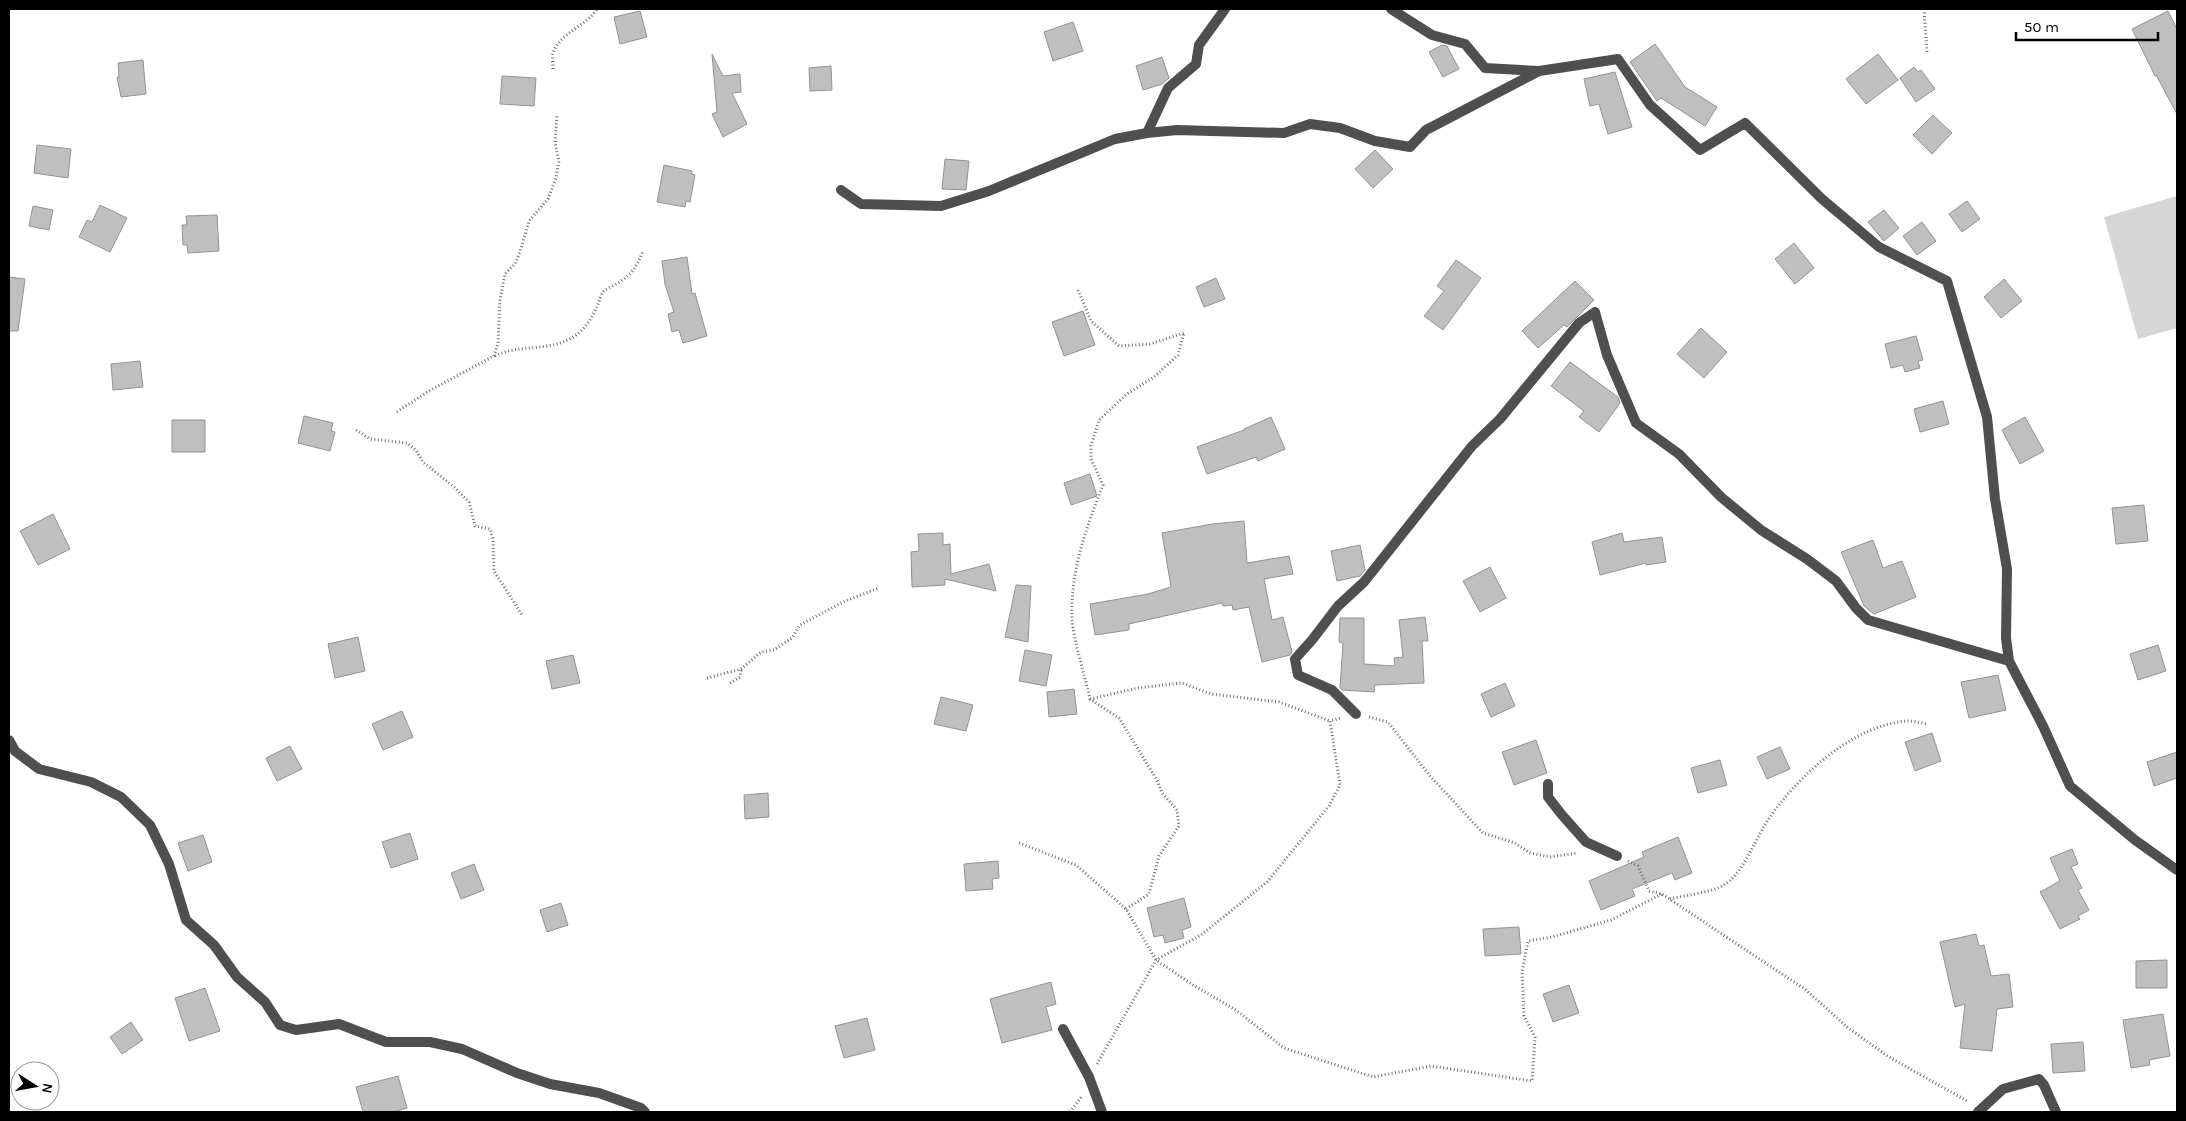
<svg xmlns="http://www.w3.org/2000/svg" width="2186" height="1121" viewBox="0 0 2186 1121" font-family="Karla,sans-serif">
	<style>
		.green { fill: #d6d6d6 }
		.building { fill: #bfbfbf; stroke: #939393 }
		.lines { fill: none; stroke-linecap: round; stroke-linejoin: round }
		.path { stroke: #717171; stroke-width: 3; stroke-dasharray: 1 2.5; stroke-linecap: butt }
		.minor { stroke: #4f4f4f; stroke-width: 10 }
	</style>
	<rect width="100%" height="100%" fill="#fff"/>
	<path class="green" d="M2177 196V328L2138 339 2104 217Z"/>
	<path class="building" d="M640 11 647 37 620 44 614 17Z
		M2168 11 2177 29V114L2156 75 2155 76 2132 29Z
		M1073 22 1083 51 1053 61 1044 32Z
		M1655 44 1685 87 1717 107 1705 126 1661 98 1657 101 1630 62Z
		M1442 45 1447 46 1459 69 1443 77 1429 52Z
		M712 54 723 76 740 74 741 92 732 93 747 124 723 137 712 114 717 112Z
		M1878 54 1898 80 1866 104 1846 79Z
		M1162 57 1169 78 1162 84 1143 90 1136 66Z
		M143 60 146 94 121 97 117 77H119L118 63Z
		M831 66 832 90 810 91 809 68Z
		M1914 67 1918 72 1921 70 1935 89 1916 102 1900 78Z
		M1615 72 1632 127 1608 134 1599 104 1590 106 1584 79Z
		M502 76 536 78 534 106 500 104Z
		M1933 115 1952 133 1932 154 1913 135Z
		M37 145 71 149 68 178 34 173Z
		M1375 150 1393 169 1373 188 1355 169Z
		M945 159 969 161 966 190 942 189Z
		M664 165 692 171V174L695 175 690 202 686 201 685 207 657 202Z
		M1967 201 1980 219 1962 232 1949 214Z
		M100 205 127 218 110 252 79 237 87 220 92 222Z
		M33 206 53 210 49 230 29 226Z
		M1884 210 1899 228 1884 241 1868 222Z
		M217 215 219 251 188 253 187 245H183L182 225H187L186 216Z
		M1922 222 1936 241 1917 255 1903 236Z
		M1794 243 1814 268 1795 284 1775 259Z
		M687 257 692 294 695 293 707 336 683 343 679 330 672 332 668 314 674 312 665 284 662 261Z
		M1456 260 1481 278 1443 330 1424 316 1444 291 1437 286Z
		M9 277 25 279 18 331H9Z
		M1216 278 1225 299 1204 307 1196 287Z
		M2004 279 2022 301 2001 318 1984 297Z
		M1575 281 1594 300 1567 327 1564 325 1538 348 1522 331Z
		M1083 311 1095 345 1064 356 1052 322Z
		M1701 328 1727 352 1704 378 1677 354Z
		M1916 336 1923 360 1918 361 1920 368 1905 372 1903 365 1891 368 1885 344Z
		M140 361 143 387 113 390 111 364Z
		M1570 362 1618 397 1620 403 1599 432 1579 417 1584 411 1551 386Z
		M1943 401 1949 424 1920 432 1914 409Z
		M304 416 333 423 331 431 335 432 330 451 298 443Z
		M1271 417 1285 449 1258 461 1256 457 1207 474 1197 447 1244 430V429Z
		M2025 417 2044 451 2020 464 2002 430Z
		M172 420H205V452H172Z
		M1090 474 1097 496 1071 505 1064 483Z
		M2144 505 2148 541 2116 544 2112 508Z
		M53 514 70 549 38 565 20 531Z
		M1244 521 1247 563 1289 556 1293 574 1264 579 1272 620 1283 617 1292 652 1290 655 1262 662 1249 607 1233 610 1232 605 1223 606 1222 603 1129 624V630L1095 635 1090 604 1148 594 1171 587 1162 533 1212 524Z
		M943 533V545L950 544 951 574 989 564 996 591 945 579V585L912 587 911 552 919 551 918 534Z
		M1622 533 1624 542 1662 537 1666 562 1646 565V563L1600 575 1592 542Z
		M1873 540 1883 568 1902 561 1916 597 1874 614 1864 606 1841 552Z
		M1360 545 1365 570 1360 576 1337 581 1331 551Z
		M1490 567 1506 598 1480 612 1463 581Z
		M1016 585 1031 586 1028 642 1005 637Z
		M1425 617 1428 641H1422L1424 683 1375 685 1374 692 1342 690 1340 688 1343 643 1339 642 1340 618H1364V664L1395 666 1394 658 1403 657 1399 620Z
		M358 637 365 671 335 678 328 644Z
		M2158 645 2166 671 2138 680 2130 654Z
		M1025 650 1052 655 1046 686 1019 681Z
		M573 655 580 683 552 689 546 661Z
		M1998 675 2006 710 1969 718 1961 682Z
		M1505 683 1515 706 1491 717 1481 694Z
		M1074 689 1077 714 1049 717 1047 692Z
		M941 697 973 705 966 731 934 724Z
		M402 711 413 737 383 750 372 724Z
		M1932 733 1941 761 1915 771 1905 742Z
		M1536 740 1547 773 1514 785 1502 752Z
		M290 746 302 769 277 781 266 758Z
		M1780 747 1790 769 1767 779 1757 757Z
		M2177 752V778L2154 786 2147 762Z
		M1720 760 1727 785 1698 793 1691 768Z
		M768 793 769 817 745 819 744 795Z
		M410 833 418 859 391 868 382 842Z
		M203 835 212 862 188 871 178 843Z
		M1678 837 1692 873 1675 880 1672 873 1632 889 1635 896 1601 910 1589 881 1644 857 1642 852Z
		M2072 849 2078 864 2071 867 2082 888 2078 890 2089 910 2078 916 2080 919 2060 929 2040 892 2060 881 2050 858Z
		M998 861 999 878 992 879 993 889 966 891 964 864Z
		M474 864 484 890 461 899 451 873Z
		M1184 898 1191 927 1182 930 1184 938 1165 943 1163 935 1154 937 1147 908Z
		M561 903 568 925 547 932 540 910Z
		M1519 927 1521 954 1485 956 1483 929Z
		M1976 934 1979 946 1984 945 1991 976 2009 974 2013 1007 1997 1009 1992 1051 1960 1048 1965 1004 1955 1007 1940 942Z
		M2167 960V988H2136V961Z
		M1051 982 1056 1004 1046 1007 1052 1030 1002 1043 990 999Z
		M1569 985 1579 1013 1553 1022 1543 994Z
		M205 988 220 1031 189 1041 175 998Z
		M2163 1014 2170 1056 2149 1060 2150 1065 2131 1068 2123 1020Z
		M867 1018 875 1050 844 1058 835 1026Z
		M131 1022 143 1040 122 1054 110 1037Z
		M2083 1042 2085 1071 2053 1073 2051 1044Z
		M398 1076 407 1108 393 1112H363L356 1087Z"/>
	<g class="lines">
		<path class="path" d="M1924 9 1927 52
			M553 69C553 64 552 57 553 53 560 33 586 26 597 9
			M1078 290 1091 321 1119 346 1150 344 1184 333
			M495 356C520 343 552 353 576 335 586 328 593 316 598 304 600 300 601 293 604 291 609 287 616 285 621 281 633 273 638 264 643 251
			M397 412 427 392 494 356 498 343 500 300 505 274 515 264 520 252 529 221 548 199 556 178 559 161 555 143 557 115
			M356 430 370 439 407 443 416 450 423 462 454 487 469 502 475 526 490 529 493 539 494 571 522 615
			M707 678 741 669 761 652 774 650 792 638 800 625 843 602 879 588
			M730 683 740 677 741 669
			M1090 699 1138 688 1182 683 1211 694 1279 702 1330 721
			M1369 717 1388 722 1430 776 1483 833 1515 843 1530 853 1550 857 1578 853
			M1019 843 1076 865 1126 909 1156 960 1193 985 1236 1010 1284 1048 1373 1077 1431 1066 1532 1081 1535 1037 1524 1016 1522 972 1528 941 1552 937 1611 920 1662 894
			M1628 861 1638 866 1649 891 1662 894 1806 990 1847 1027 1889 1057 1969 1102
			M1670 899C1686 895 1709 893 1722 886 1740 878 1753 845 1763 828 1790 783 1852 723 1909 721 1915 721 1921 723 1927 724
			M1126 909 1149 894 1159 856 1179 826 1177 810 1162 793 1157 780 1119 718 1090 699C1085 676 1074 642 1072 619 1070 572 1086 528 1103 485L1091 459V446L1099 420 1127 394 1154 377 1178 355 1184 333
			M1097 1064 1156 960 1201 935 1267 882 1329 806 1340 785 1330 721 1341 718
			M1070 1112 1082 1096"/>
		<path class="minor" d="M1391 9 1432 35 1465 44 1485 68 1539 71 1618 59 1650 105 1700 150 1745 123 1822 199 1879 247 1947 281 1987 417 1995 499 2007 569 2006 638 2009 661 2043 726 2070 786 2135 840 2177 870
			M1147 133 1177 130 1284 133 1310 124 1340 128 1375 141 1410 147 1426 130 1539 71
			M841 190 861 204 941 206 989 191 1115 139 1147 133 1168 88 1196 64 1199 45 1225 9
			M1356 714 1332 690 1298 675 1295 659 1312 640 1338 606 1364 582 1472 446 1500 419 1579 323 1595 312 1607 355 1636 423 1679 454 1721 497 1761 530 1807 559 1836 581 1856 608 1868 620 2009 661
			M9 740 15 751 39 769 91 782 121 797 150 825 169 864 186 920 214 945 237 977 265 1002 280 1025 296 1030 339 1024 386 1042H430L462 1049 517 1073 550 1084 599 1093 641 1108 645 1112
			M1548 784V797L1562 815 1586 842 1617 856
			M1063 1029 1089 1077 1102 1112
			M1978 1112 2003 1089 2039 1079 2044 1085 2056 1112"/>
	</g>
	<rect width="2186" height="1121" fill="none" stroke="#000000" stroke-width="20"/>
	<g transform="translate(35 1086) rotate(101)"><circle r="24" fill="#ffffff" stroke="#999999"/>
	<path d="M0-4L9 19L0 12L-9 19Z" fill="#000000"/>
	<text y="-8" font-size="14" font-weight="bold" text-anchor="middle" fill="#000000">N</text>
	</g>
	<path d="M2016 32v8h142v-8" fill="none" stroke="#000000" stroke-width="2.5"/>
	<text x="2024" y="32" font-size="15" fill="#000000" stroke="#ffffff" stroke-width="4" paint-order="stroke">50 m</text>
</svg>
